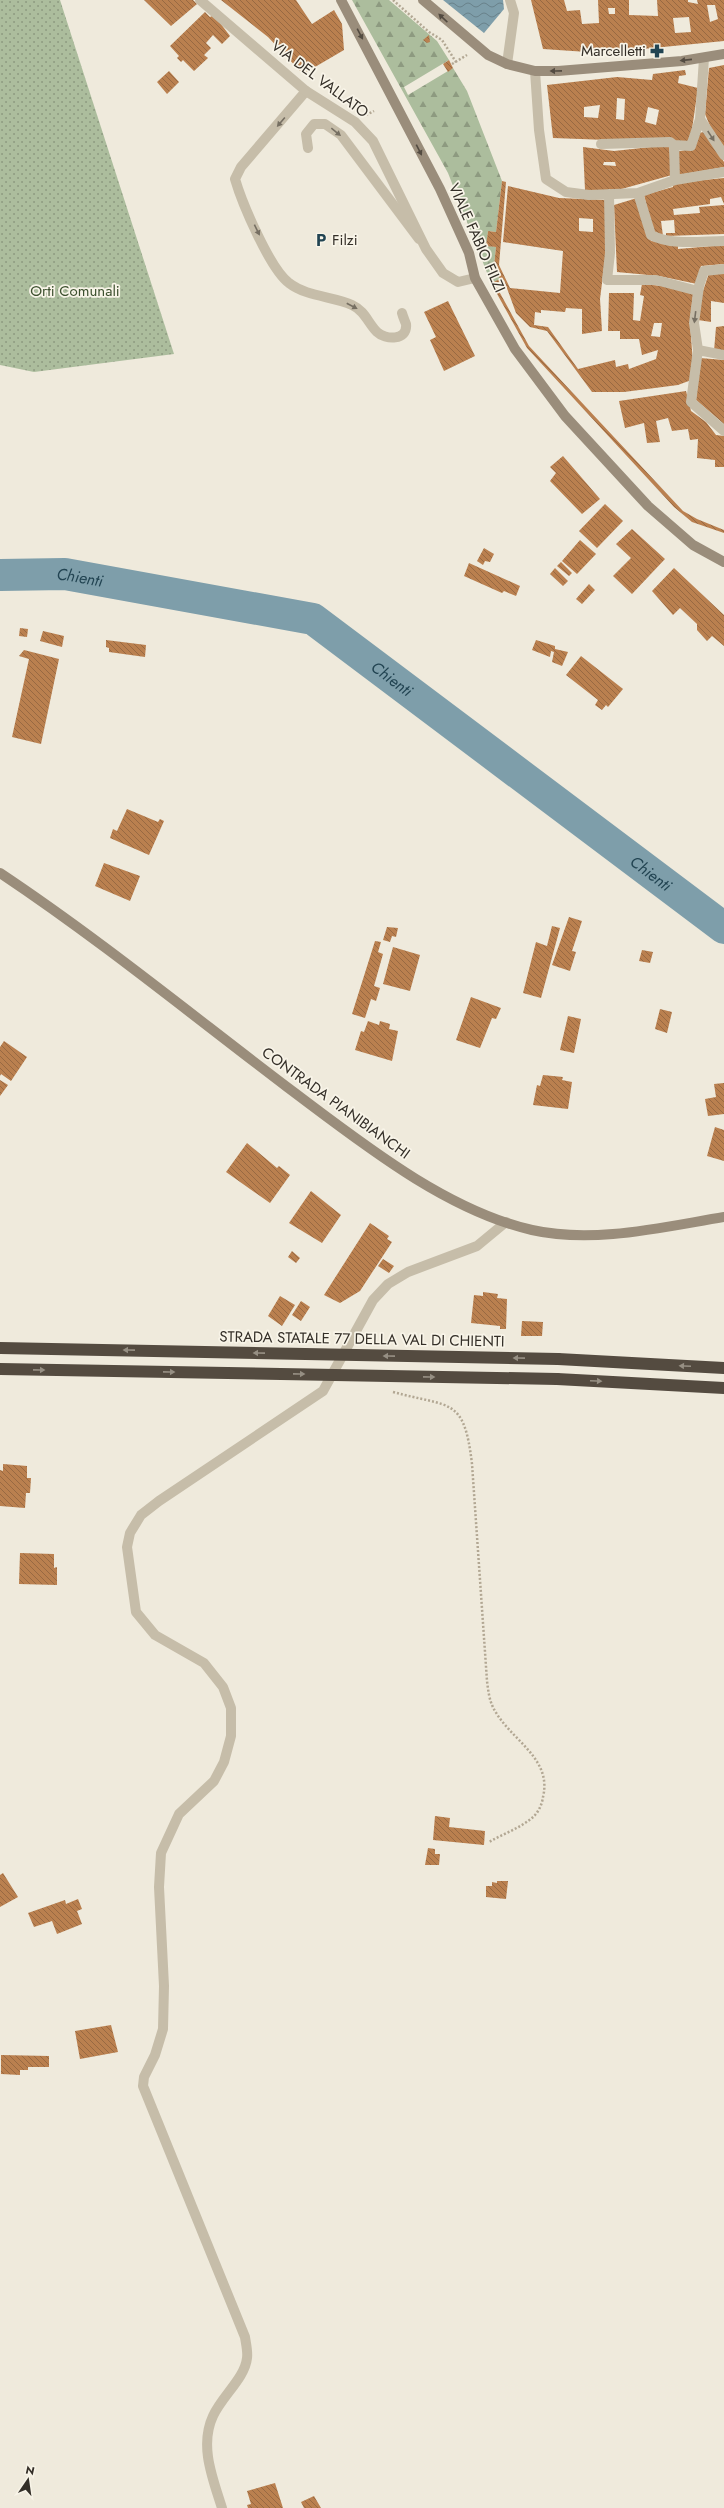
<svg xmlns="http://www.w3.org/2000/svg" width="724" height="2508" viewBox="0 0 724 2508" font-family="Jost,sans-serif">
	<style>
		.forest { fill: url(#forest-firs) }
		.park { fill: url(#park-dots) }
		.water { fill: url(#water-waves) }
		.lines { fill: none; stroke-linecap: round; stroke-linejoin: round }
		.river { stroke: #7e9eaa; stroke-width: 32 }
		.building { fill: url(#building-back-hatch); fill-rule: evenodd }
		.path { stroke: #b2a793; stroke-width: 2.5; stroke-dasharray: 2 2; stroke-linecap: butt }
		.lane { stroke: #c6bda9; stroke-width: 10 }
		.street { stroke: #c6bda9; stroke-width: 10 }
		.secondary { stroke: #9a8d7b; stroke-width: 10 }
		.highway { stroke: #544b40; stroke-width: 12 }
		.highway-bridge { stroke: #544b40; stroke-width: 12 }
		.oneway { fill: #534b41 }
		.oneway2 { fill: #766f62 }
		.oneway3 { fill: #968f83 }
		.labels { text-anchor: middle; stroke-width: 3.5; stroke-linejoin: round; paint-order: stroke }
		.poi-label { font-size: 15px; fill: #342f28; stroke: #f8f4e8; text-anchor: end }
		.street-label { font-size: 15px; fill: #342f28; stroke: #f8f4e8 }
		.park-label { font-size: 15px; fill: #3c502e; stroke: #f8f4e8 }
		.water-label { font-size: 16px; font-style: italic; fill: #224452; stroke: #f8f4e8 }
	</style>
	<defs>
		<pattern id="forest-firs" width="22" height="20" patternUnits="userSpaceOnUse"><rect width="22" height="20" fill="#acbd9d"/><path d="M5 1l3.5 6h-7zM16 11l3.5 6h-7z" fill="#8d9a80"/></pattern>
		<pattern id="park-dots" width="8" height="8" patternUnits="userSpaceOnUse"><rect width="8" height="8" fill="#acbd9d"/><path d="M2 2h.1M6 6h.1" fill="none" stroke="#8d9a80" stroke-width="1.8" stroke-linecap="round"/></pattern>
		<pattern id="water-waves" width="16" height="10" patternUnits="userSpaceOnUse"><rect width="16" height="10" fill="#7e9eaa"/><path d="M0 5q4-4 8 0t8 0" fill="none" stroke="#68818a"/></pattern>
		<pattern id="building-back-hatch" width="6" height="6" patternUnits="userSpaceOnUse"><rect width="6" height="6" fill="#ba804f"/><path d="M-1 5l2 2M0 0l6 6M5-1l2 2" fill="none" stroke="#986942"/></pattern>
	</defs>
	<rect width="100%" height="100%" fill="#efeadc"/>
	<path class="forest" d="M352 0H389L437 41 449 60 404 87 408 95 453 68 467 91 502 181 496 232 488 231 486 246 496 247 494 266 500 279 491 283 448 173Z"/>
	<path class="park" d="M0 0H60L174 354 34 372 0 365Z"/>
	<path class="water" d="M443 0H503L504 9 484 33Z"/>
	<g class="lines">
		<path class="river" id="s1" d="M0 575 65 574 313 619 724 928"/>
	</g>
	<path class="building" d="M144 0H193L197 4 171 26Z
		M221 0H296L312 24 334 10 342 24 344 50 303 74 268 37Z
		M531 0H564L567 11 580 10 582 24 599 23 598 0H629V15L658 16 657 0H688V2L698 4 697 0H724V41L602 53 543 49ZM707 5H715L718 19 710 22ZM608 8H615V14H609ZM689 17 691 32 675 33 673 18Z
		M205 12 210 17 214 15 230 36 222 44 213 35 206 43 211 48 204 55 208 58 194 71 183 60 181 62 177 58 179 56 170 46Z
		M429 35 430 42 427 43 423 40Z
		M449 60 453 68 448 72 443 64Z
		M724 65V147L710 126 705 114 709 68Z
		M685 70 686 75 679 76 678 83 698 88 690 143 553 138 547 85 617 77 652 80 653 74ZM617 98 625 99 624 120 616 119ZM600 105 598 118 584 117V107ZM648 107 659 110 656 125 645 122Z
		M169 71 179 82 167 94 157 82Z
		M705 132 724 162V167L679 175 676 152 694 148 697 133Z
		M669 145 672 175 618 190H585L583 147 614 151ZM604 162H615L616 166 603 165Z
		M724 178V204L721 197 710 199V204L673 209 674 215 700 213 699 207 724 205V234L666 236V233H675L674 220 661 221 663 236H654L644 195 673 187V183Z
		M502 181 506 182 499 265 510 288 560 293 563 251 503 242 508 186 559 198 607 200 608 235 600 299 602 331 582 334V309L566 308 565 312 541 310V313L535 312 534 325 548 327 578 369 615 360 616 367 628 364 629 369 656 359 658 350 642 355 639 339H620V331H608L609 293H634L633 320 640 321 644 296 640 295 642 284 662 286 693 294 690 322 694 379 678 385 624 392H592L547 331 530 327 516 313 504 280 495 284 529 346 683 511 697 519 724 530V533L692 522 674 507 527 348 491 283 500 279 494 266 496 247 486 246 488 231 496 232ZM579 218 593 219V232L579 231ZM654 323H662L660 337 651 336Z
		M637 198 651 241 678 244V249L724 245V264L701 266 697 284 659 276 617 272 614 205Z
		M724 272V303L711 301V322L698 320 700 300 709 273Z
		M448 301 475 356 444 371 430 340 436 337 424 312Z
		M724 326V352L714 351 716 327Z
		M700 358 724 360V424L696 400Z
		M686 391 691 411 706 422 716 435 724 436V467H715V460L697 458 698 439 690 440 688 429 672 431 668 418 656 421 660 442 647 443 644 423 625 428 619 401Z
		M563 456 600 499 582 514 550 481 556 473 550 467Z
		M605 504 623 521 597 548 579 531Z
		M632 529 665 559 632 594 613 576 631 558 616 544Z
		M580 540 596 554 577 574 562 561Z
		M484 548 494 554 490 562 485 561 483 565 477 561Z
		M561 562 572 573 569 576 557 566Z
		M469 563 520 586 516 596 504 591 502 593 464 576Z
		M555 568 568 581 563 586 550 574Z
		M674 568 724 615V646L712 636 707 641 697 630V624L680 608 673 615 652 591Z
		M589 584 595 590 582 604 576 599Z
		M20 628 28 629 27 637 19 636Z
		M43 631 64 636 62 647 40 641Z
		M106 640 146 645 145 657 109 652V648L106 647Z
		M536 640 555 646V649L568 652 562 666 552 662 554 652 551 651 550 657 532 650Z
		M24 650 59 659 41 744 12 737 29 659 19 656Z
		M581 656 623 689 608 707 606 705 602 710 595 705 598 700 566 675Z
		M127 809 158 822 160 819 164 821 149 855 110 838 113 829 117 831Z
		M104 863 140 876 130 901 95 886Z
		M569 917 582 921 572 951 576 952 570 971 552 965Z
		M552 926 560 928 541 998 523 993 536 942 547 946Z
		M387 927 398 928 396 937 392 936 390 942 383 940Z
		M375 941 381 942 378 952 383 954 374 986 380 988 376 1001 371 999 365 1018 352 1014Z
		M393 947 420 955 410 991 383 984Z
		M642 950 653 952 650 963 639 961Z
		M471 997 501 1008 496 1019 492 1018 480 1048 456 1040Z
		M660 1009 672 1012 667 1033 655 1029Z
		M568 1016 581 1019 574 1053 560 1050Z
		M368 1021 379 1025 380 1021 390 1024 389 1029 398 1031 392 1061 355 1050 361 1031 364 1032Z
		M4 1041 27 1057 11 1081 1 1074 0 1076V1047Z
		M543 1075 563 1077 562 1080 572 1082 568 1109 533 1105 537 1085 540 1086Z
		M0 1080 8 1085 0 1096Z
		M724 1083V1114L708 1116 705 1099 716 1097 714 1084Z
		M715 1127 724 1130V1161L707 1156Z
		M247 1143 277 1168 279 1166 290 1175 270 1203 226 1172Z
		M311 1191 341 1215 322 1243 289 1223Z
		M370 1223 389 1236 387 1239 392 1242 360 1291 340 1303 324 1295Z
		M292 1251 300 1258 296 1263 288 1257Z
		M383 1259 394 1266 389 1273 378 1266Z
		M483 1292 498 1294 497 1298 507 1299 506 1329H500V1326L471 1323 474 1295 483 1296Z
		M280 1296 295 1305 282 1326 268 1316Z
		M301 1301 310 1307 301 1321 292 1315Z
		M522 1321 543 1322 542 1336H521Z
		M3 1464 27 1466V1478H31L30 1493H26L25 1508 0 1506V1470L3 1471Z
		M20 1553 54 1554V1568L57 1567V1585L19 1584Z
		M435 1816 450 1818 449 1827 485 1831 484 1845 433 1840Z
		M428 1848 435 1849V1854H440L439 1865H425Z
		M3 1873 18 1897 0 1907V1875Z
		M497 1881H508L506 1899 486 1897V1886H492V1882L497 1883Z
		M78 1899 82 1909 77 1911 82 1924 57 1934 52 1921 34 1927 28 1913 65 1900 66 1904Z
		M111 2025 118 2052 80 2059 75 2031Z
		M1 2055 49 2056V2067H28V2070H20V2075L1 2074Z
		M275 2483 283 2508H248L247 2505 251 2504 247 2491Z
		M314 2496 321 2508H304L301 2502Z"/>
	<g class="lines">
		<path class="path" d="M393 0 429 32 442 40 456 62
			M452 64 467 55
			M366 115 374 111
			M393 1392C451 1408 464 1396 472 1464L487 1681C488 1689 489 1698 492 1705 506 1738 553 1756 543 1797 542 1805 538 1813 532 1818 520 1828 503 1834 489 1842"/>
		<path class="lane" d="M306 91 241 167 235 179C242 203 270 269 289 283 307 297 333 296 352 305 365 311 368 323 377 332 385 340 408 341 406 324 405 321 403 317 402 313
			M308 148 306 134 314 124H325L341 135 419 239
			M222 2508C213 2479 199 2446 213 2416 222 2396 245 2378 247 2358 248 2352 246 2344 245 2337L143 2086 144 2077 155 2055 163 2029 164 1986 159 1887 161 1853 179 1814 214 1781 224 1762 231 1736V1708L223 1687 204 1663 155 1635 136 1612 127 1547 130 1533 141 1515 159 1501 323 1391 373 1300 388 1284 408 1272 477 1246 506 1222"/>
		<path class="street" d="M200 0 306 91 355 122 373 141 426 249 443 273 458 282 475 278
			M704 58 700 119 724 155
			M507 64 514 13 510 0
			M535 71 539 130 546 179 566 192 589 195 638 193 675 180 724 172
			M601 144 670 142 674 145 691 146 700 119
			M674 145 675 180
			M638 193 651 235C672 246 702 241 724 241
			M609 194 610 253 607 280H656L698 291
			M724 269 704 271 699 286 694 323 698 350 691 402 724 431
			M698 350 724 355"/>
		<path class="secondary" d="M341 0 440 189 469 253 475 278 515 349 565 416 648 506 693 545 724 562
			M423 0 488 55 507 64 535 71H558L682 61 724 54
			M0 873C99 939 192 1015 287 1087 358 1140 444 1210 532 1230 594 1244 663 1227 724 1217"/>
		<path class="highway" d="M558 1359 724 1368
			M557 1379 724 1388"/>
		<path class="highway-bridge" d="M0 1348 558 1359
			M0 1369 557 1379"/>
	</g>
	<defs><path id="oneway-solid" d="M-6-.8H1V-3.2L6.5 0L1 3.2V.8H-6Z"/></defs>
	<g class="oneway">
		<use href="#oneway-solid" transform="translate(443 18) rotate(-137)"/>
		<use href="#oneway-solid" transform="translate(360 34) rotate(62)"/>
		<use href="#oneway-solid" transform="translate(686 60) rotate(174)"/>
		<use href="#oneway-solid" transform="translate(556 71) rotate(179)"/>
		<use href="#oneway-solid" transform="translate(419 150) rotate(63)"/>
	</g>
	<g class="oneway2">
		<use href="#oneway-solid" transform="translate(281 122) rotate(130)"/>
		<use href="#oneway-solid" transform="translate(336 132) rotate(39)"/>
		<use href="#oneway-solid" transform="translate(711 136) rotate(57)"/>
		<use href="#oneway-solid" transform="translate(257 230) rotate(64)"/>
		<use href="#oneway-solid" transform="translate(352 306) rotate(28)"/>
		<use href="#oneway-solid" transform="translate(695 317) rotate(97)"/>
	</g>
	<g class="oneway3">
		<use href="#oneway-solid" transform="translate(129 1350) rotate(-179)"/>
		<use href="#oneway-solid" transform="translate(259 1353) rotate(-179)"/>
		<use href="#oneway-solid" transform="translate(389 1356) rotate(-179)"/>
		<use href="#oneway-solid" transform="translate(519 1358) rotate(-179)"/>
		<use href="#oneway-solid" transform="translate(685 1366) rotate(-177)"/>
		<use href="#oneway-solid" transform="translate(39 1370) rotate(1)"/>
		<use href="#oneway-solid" transform="translate(169 1372) rotate(1)"/>
		<use href="#oneway-solid" transform="translate(299 1374) rotate(1)"/>
		<use href="#oneway-solid" transform="translate(429 1377) rotate(1)"/>
		<use href="#oneway-solid" transform="translate(596 1381) rotate(3)"/>
	</g>
	<defs>
		<g id="pharmacy-bare" transform="scale(1.08)"><path d="M-2-6h4v4h4v4h-4v4h-4v-4h-4v-4h4Z" fill="#224452" stroke="#f8f4e8" stroke-width="2.5" paint-order="stroke"/></g>
		<g id="parking-bare" transform="scale(1.08)"><path d="M-3.5-5.5H1a3.5 3.5 0 0 1 0 7H-1V5.5H-3.5ZM-1-3.4V-.6H.8a1.4 1.4 0 0 0 0-2.8Z" fill="#224452" stroke="#f8f4e8" stroke-width="2.5" paint-order="stroke"/></g>
	</defs>
	<g fill-rule="evenodd">
		<use href="#pharmacy-bare" x="657" y="51"/>
		<use href="#parking-bare" x="321" y="240"/>
	</g>
	<g class="labels">
		<g class="poi-label">
			<text x="646" y="56">Marcelletti</text>
			<text x="332" y="245" text-anchor="start">Filzi</text>
		</g>
		<g class="street-label">
			<text transform="translate(320 79) rotate(37)" y="5">VIA DEL VALLATO</text>
			<text transform="translate(477 238) rotate(66)" y="5">VIALE FABIO FILZI</text>
			<text transform="translate(336 1103) rotate(36)" y="5">CONTRADA PIANIBIANCHI</text>
			<text transform="translate(362 1339) rotate(1)" y="5">STRADA STATALE 77 DELLA VAL DI CHIENTI</text>
		</g>
		<g class="park-label">
			<text x="75" y="296">Orti Comunali</text>
		</g>
		<g class="water-label">
			<text dy="6" stroke="none"><textPath href="#s1" startOffset="80">Chienti</textPath></text>
			<text dy="6" stroke="none"><textPath href="#s1" startOffset="416">Chienti</textPath></text>
			<text dy="6" stroke="none"><textPath href="#s1" startOffset="740">Chienti</textPath></text>
		</g>
	</g>
	<g transform="translate(28 2480) rotate(13)" stroke="#f8f4e8" stroke-width="3" paint-order="stroke">
	<path d="M0-3L7 15L0 10L-7 15Z" fill="#342f28"/>
	<text y="-6" font-size="11" font-weight="bold" text-anchor="middle" fill="#342f28">N</text>
	</g>
</svg>
